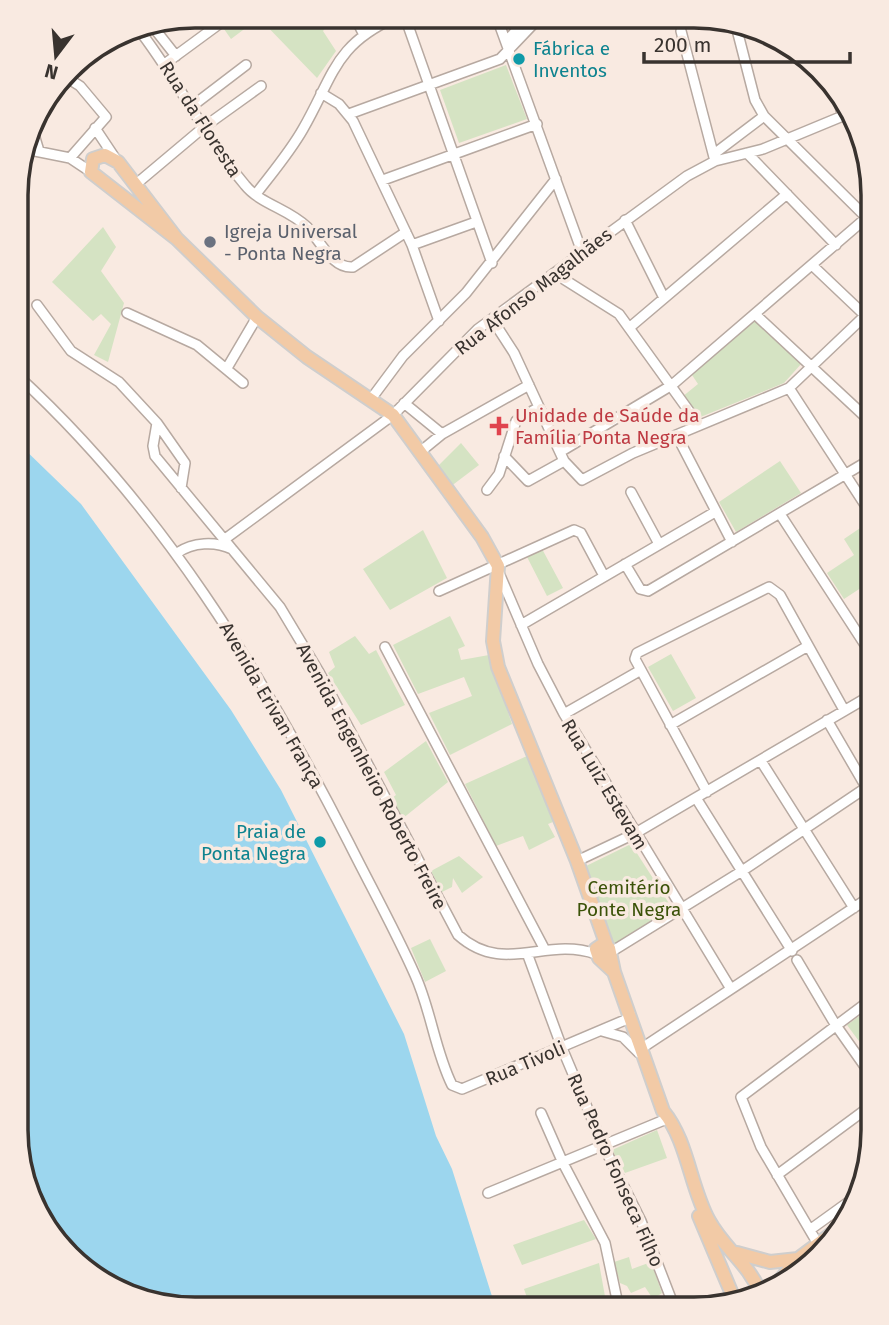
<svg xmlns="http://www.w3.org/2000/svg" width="889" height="1325" viewBox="0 0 889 1325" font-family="'Fira Sans',sans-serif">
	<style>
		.green { fill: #d5e3c3 }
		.water { fill: #9cd6ee }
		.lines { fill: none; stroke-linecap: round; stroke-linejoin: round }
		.minor-casing { stroke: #b7a9a1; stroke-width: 12 }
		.major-casing { stroke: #cfcecd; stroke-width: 16 }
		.minor { stroke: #fff; stroke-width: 9 }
		.major { stroke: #f2caa6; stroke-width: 12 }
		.culture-dot { fill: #0f9aa8; stroke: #f9eae1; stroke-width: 2.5 }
		.worship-dot { fill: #6b7280; stroke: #f9eae1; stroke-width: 2.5 }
		.health-dot { fill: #e0444e; stroke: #f9eae1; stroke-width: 2.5 }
		.labels { text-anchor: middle; stroke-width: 7; stroke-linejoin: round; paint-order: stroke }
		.culture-label { font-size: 19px; fill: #0d838f; stroke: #f9eae1; text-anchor: start }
		.street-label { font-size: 19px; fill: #39332f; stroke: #f9eae1 }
		.worship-label { font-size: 19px; fill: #5b616d; stroke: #f9eae1; text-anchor: start }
		.health-label { font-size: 19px; fill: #be3a42; stroke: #f9eae1; text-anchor: start }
		.park-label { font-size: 19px; fill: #3b5208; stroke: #f9eae1 }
		.rim { fill: none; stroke: #39332f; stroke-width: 3.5 }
	</style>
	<rect width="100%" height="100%" fill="#f9eae1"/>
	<path class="green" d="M238 16 334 17 323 31 336 51 317 78 259 18 231 39 224 29Z
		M506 65 527 119 459 143 440 90Z
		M103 227 116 247 101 271 124 303 108 362 94 355 111 324 101 314 93 321 52 282Z
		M756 319 802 363 784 383 698 418 682 397 698 384 690 372Z
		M461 443 479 465 450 487 436 468Z
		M780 461 801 493 736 532 719 502Z
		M869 522 873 528V580L844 599 827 573 854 555 844 539Z
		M423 530 447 578 390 610 363 569Z
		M541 547 563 588 547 596 526 555Z
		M450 616 465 646 458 649 461 660 489 655 512 724 450 755 429 713 472 696 464 677 418 694 393 645Z
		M355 636 369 654 376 650 405 705 361 725 328 673 335 667 329 652Z
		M671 654 696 698 673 711 648 667Z
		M426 741 448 782 402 819 392 798 396 795 384 772Z
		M527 756 553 822 548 824 555 837 529 850 523 836 496 846 465 784Z
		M631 844 672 908 614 944 584 867Z
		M459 856 483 877 462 893 453 878 452 887 442 892 431 871Z
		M430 939 446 971 425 982 411 948Z
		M873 1006V1060L847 1025Z
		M657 1130 667 1158 625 1173 612 1150Z
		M584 1220 596 1239 522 1265 513 1245Z
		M629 1257 632 1269 651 1262 662 1293 653 1299 645 1287 631 1293 627 1286 620 1283 614 1262Z
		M599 1263 606 1302 584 1309H531L524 1289Z"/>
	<path class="water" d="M17 442 81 504 231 710 281 790 404 1034 436 1136 452 1169 496 1309 172 1308 86 1273 30 1199 16 1130Z"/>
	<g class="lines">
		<g class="minor-casing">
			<path id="minor" d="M355 17 363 33
				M405 17 492 263
				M497 18 582 252
				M735 22 755 100 764 116 873 224
				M150 23 176 56
				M136 26C176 76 203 135 245 185 260 204 289 209 307 227 320 240 332 269 353 267L406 232
				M681 31 715 161
				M506 42 527 18
				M166 63 230 16
				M64 76 80 86 106 117 70 158
				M321 93 339 104 353 121 412 245 439 321
				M839 100 842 115
				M191 107 246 65
				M349 114 500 59 539 18
				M32 128 39 151
				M95 128 117 161
				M25 149 70 158 91 172
				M747 153 836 245
				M714 154 764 116
				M383 180 537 124
				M135 185 204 127 261 86
				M256 194C272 173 290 152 303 129 334 75 334 45 396 17
				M625 220 664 298
				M412 245 476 222
				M813 266 873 323
				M554 273 619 314 699 425
				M37 305 71 351 119 382 157 423 153 446 155 456 280 607 319 672 458 935C504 976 545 936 596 954
				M127 313 197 345 243 383
				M757 316 873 424
				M492 319 514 353 564 461 582 480 633 453 789 388 873 308
				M629 328 787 194
				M227 368 257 317
				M17 375C161 507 261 671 349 843 371 887 395 930 415 975 431 1010 435 1051 452 1085L462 1089 625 1020 630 1014
				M789 388 873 517
				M371 399 403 356 466 293 556 179
				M404 403 442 434
				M157 423 185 463 181 488
				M677 436 732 542
				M420 452 442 434 529 385
				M560 452 672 385 873 212
				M504 456 528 481 564 461
				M487 490 499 474 516 421 539 407
				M631 492 659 544
				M780 514 873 657
				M225 539 393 415 478 329 687 176 715 161 763 149 850 113
				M177 553C193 542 215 541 232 549
				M625 564 640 589 648 591 873 458
				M499 573 538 664 564 714 731 989
				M439 591 574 530 581 533 604 576
				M521 625 715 512
				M385 647 545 950
				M564 714 641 670
				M827 720 873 799
				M670 725 808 646
				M761 761 854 908
				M707 792 635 659 637 653 769 587 780 595 844 710
				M696 798 792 951
				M577 861 634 834 873 694
				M611 952 742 871 873 783
				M527 953 562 1048 603 1145 641 1221 675 1309
				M797 960 835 1024 873 1078
				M602 1031 623 1037 639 1053
				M642 1048 873 895
				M541 1113 563 1163 605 1243 619 1309
				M777 1175 873 1104
				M488 1193 669 1118
				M811 1229 854 1198
				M818 1244 761 1147 741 1097 873 998"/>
		</g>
		<g class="major-casing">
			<path id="major" d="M177 239 118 162 105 155 93 159 91 172 177 239 257 317 307 357 393 415 482 537 498 566 493 641 498 667 577 861 607 946
				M610 956 599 958 596 949 602 945 609 948 614 972
				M599 958 614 972 663 1111C688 1141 690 1187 709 1221 725 1250 748 1262 762 1296
				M699 1216 735 1301
				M737 1253 770 1262 798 1259
				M776 1285 798 1259 845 1224
				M746 1299 759 1296"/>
		</g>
		<use href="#minor" class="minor"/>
		<use href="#major" class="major"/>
	</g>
	<g class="culture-dot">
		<circle cx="519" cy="59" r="7"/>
		<circle cx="320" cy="842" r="7"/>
	</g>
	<circle class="worship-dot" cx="210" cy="242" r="7"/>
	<path class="health-dot" d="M495.5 415.5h7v7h7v7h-7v7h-7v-7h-7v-7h7z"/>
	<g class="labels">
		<g class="culture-label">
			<text x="533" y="55">Fábrica e<tspan x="533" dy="22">Inventos</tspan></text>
			<text x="306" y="838" text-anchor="end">Praia de<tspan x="306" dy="22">Ponta Negra</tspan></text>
		</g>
		<g class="street-label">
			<text transform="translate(201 119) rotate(57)" y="7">Rua da Floresta</text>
			<text transform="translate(533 291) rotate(-38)" y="7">Rua Afonso Magalhães</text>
			<text transform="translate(272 705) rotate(60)" y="7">Avenida Erivan França</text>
			<text transform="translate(372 776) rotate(62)" y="7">Avenida Engenheiro Roberto Freire</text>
			<text transform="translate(605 784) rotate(59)" y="7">Rua Luiz Estevam</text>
			<text transform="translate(525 1063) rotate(-23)" y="7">Rua Tivoli</text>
			<text transform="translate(616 1170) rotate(66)" y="7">Rua Pedro Fonseca Filho</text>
		</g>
		<g class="worship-label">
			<text x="224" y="238">Igreja Universal<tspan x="224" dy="22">- Ponta Negra</tspan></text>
		</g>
		<g class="health-label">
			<text x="515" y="422">Unidade de Saúde da<tspan x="515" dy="22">Família Ponta Negra</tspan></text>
		</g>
		<g class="park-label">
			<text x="629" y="894">Cemitério<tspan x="629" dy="22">Ponte Negra</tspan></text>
		</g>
	</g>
	<path d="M0 0H889V1325H0ZM195 28H694A167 167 0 0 1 861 195V1130A167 167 0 0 1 694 1297H195A167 167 0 0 1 28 1130V195A167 167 0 0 1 195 28Z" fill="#f9eae1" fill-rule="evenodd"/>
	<path class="rim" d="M195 28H694A167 167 0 0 1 861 195V1130A167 167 0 0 1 694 1297H195A167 167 0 0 1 28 1130V195A167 167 0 0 1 195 28Z"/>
	<g transform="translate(56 56) rotate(196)" stroke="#f9eae1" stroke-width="5" paint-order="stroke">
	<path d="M0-5L12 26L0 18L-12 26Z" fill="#39332f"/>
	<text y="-10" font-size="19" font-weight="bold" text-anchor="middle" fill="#39332f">N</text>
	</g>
	<path d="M644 52v10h206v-10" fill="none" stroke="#39332f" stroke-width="3.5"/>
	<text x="654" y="52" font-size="21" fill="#39332f" stroke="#f9eae1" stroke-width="5" paint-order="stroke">200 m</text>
</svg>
